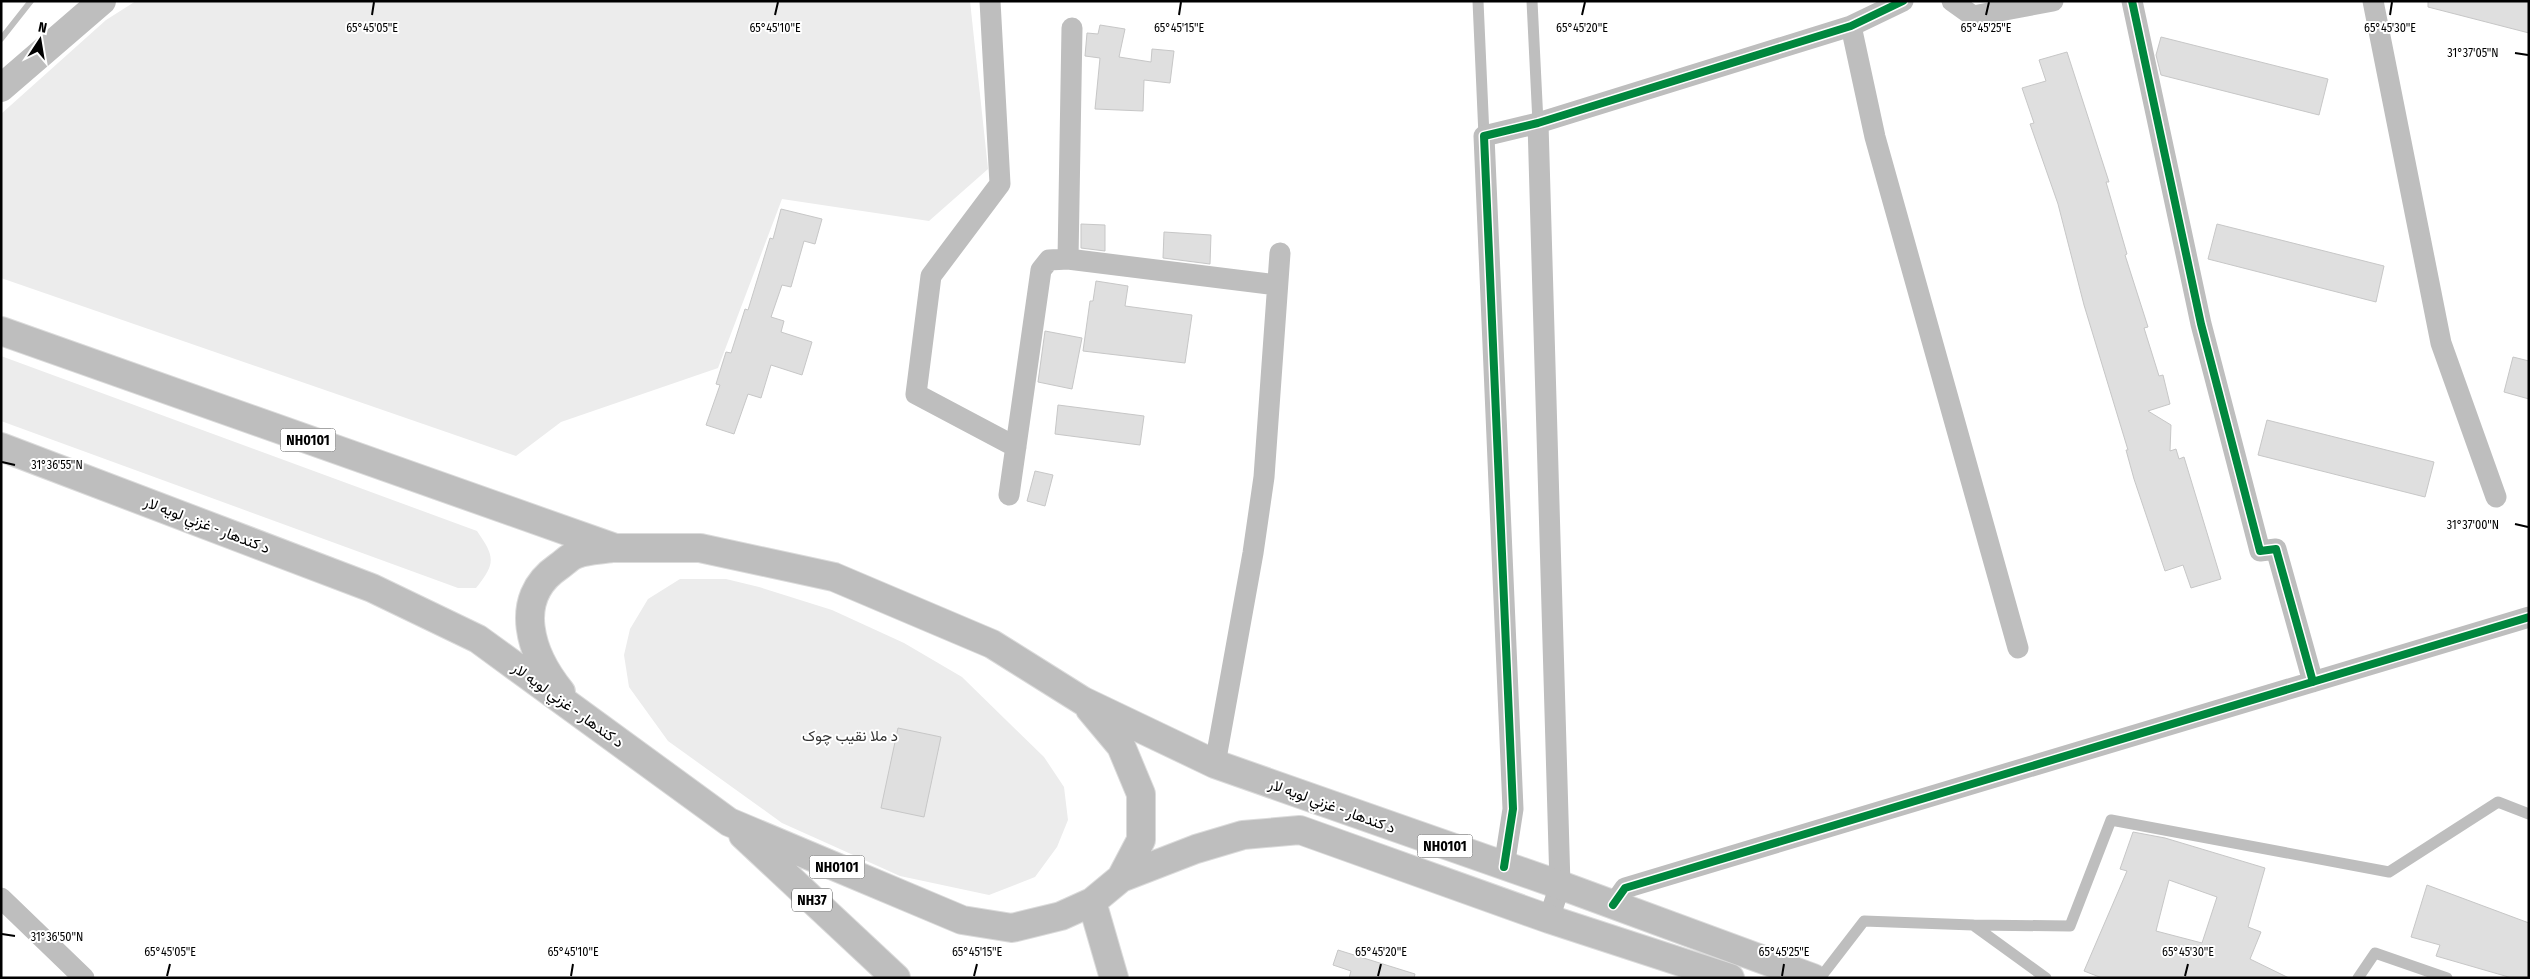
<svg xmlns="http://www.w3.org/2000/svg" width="2530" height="979" viewBox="0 0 2530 979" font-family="'Fira Sans Condensed',Vazirmatn,sans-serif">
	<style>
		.green { fill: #ececec }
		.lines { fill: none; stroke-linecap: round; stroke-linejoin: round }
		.stream { stroke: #bfbfbf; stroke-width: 6 }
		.building { fill: #dfdfdf; stroke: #c7c7c7; fill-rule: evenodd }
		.trunk-casing { stroke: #dbdbdb; stroke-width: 30 }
		.service { stroke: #bebebe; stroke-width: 11 }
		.minor { stroke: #bebebe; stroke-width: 21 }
		.tertiary { stroke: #bebebe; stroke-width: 28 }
		.trunk { stroke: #bebebe; stroke-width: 28 }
		.cycleway-casing { stroke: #fff; stroke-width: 11 }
		.cycleway { stroke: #00873e; stroke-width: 8 }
		.ticks { fill: none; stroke: #000; stroke-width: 2 }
		.labels { text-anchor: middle; stroke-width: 4; stroke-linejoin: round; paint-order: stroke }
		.shield { fill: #fff; stroke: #4c4c4c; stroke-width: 1 }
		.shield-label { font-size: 14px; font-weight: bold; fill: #000 }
		.street-label { font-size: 15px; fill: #000; stroke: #fff }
		.park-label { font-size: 15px; fill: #333; stroke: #fff }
		.ticks-label { font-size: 12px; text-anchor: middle; fill: #000; stroke: #fff; stroke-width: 4; stroke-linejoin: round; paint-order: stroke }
	</style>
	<rect width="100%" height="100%" fill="#fff"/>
	<path class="green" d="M136 1H970L988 169 929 221 782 199 718 368 561 422 516 456 1 278V114L106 20Z
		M1 356 477 531C495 557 496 563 476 588H458L1 421Z
		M680 579H726L759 587 832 610 904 643 962 677 1044 757 1064 787 1068 820 1057 847 1035 877 989 895 900 876 782 823 668 741 629 687 624 655 630 629 648 599Z"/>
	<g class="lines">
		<path class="stream" d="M1 39 31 1"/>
	</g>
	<path class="building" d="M2428 1H2529V33L2428 7Z
		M1100 25 1125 29 1119 57 1151 62 1152 49 1174 51 1170 83 1144 80 1143 111 1095 109 1100 58 1085 56 1087 33 1098 34Z
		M2161 37 2328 79 2319 115 2161 75 2156 55Z
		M2067 52 2109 182H2106L2127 254 2125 255 2148 327 2144 328 2159 376 2163 375 2170 404 2148 411 2171 425 2170 451 2176 449 2179 459 2184 457 2221 579 2191 588 2183 565 2165 571 2134 479 2126 450H2128L2084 305 2058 204 2030 124 2034 123 2022 88 2046 81 2039 60Z
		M781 209 822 219 815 244 804 241 791 287 782 285 771 317 784 321 781 332 812 342 802 375 771 365 761 398 748 394 734 434 706 425 720 385 716 384 726 352 731 353 745 309 748 310 770 238 773 239Z
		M1081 224 1105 225V251L1081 248Z
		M2217 224 2384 266 2376 302 2208 259Z
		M1164 232 1211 235 1210 264 1163 258Z
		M1096 281 1128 286 1125 306 1192 315 1185 363 1083 351 1090 301H1093Z
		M1045 331 1082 338 1072 389 1038 382Z
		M2513 357 2529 361V399L2504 392Z
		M1058 405 1144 416 1140 445 1055 434Z
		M2267 420 2434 462 2425 497 2258 455Z
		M1035 471 1053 475 1045 506 1027 501Z
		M898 728 941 737 924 817 881 808Z
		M2133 832 2165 838 2265 868 2248 927 2261 932 2250 959 2289 978H2102L2084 971 2127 871 2120 869ZM2169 880 2217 897 2202 943 2156 931Z
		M2427 885 2529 923V978H2512L2436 956 2440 945 2411 937Z
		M1338 950 1415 974 1414 978H1349L1351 971 1333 965Z"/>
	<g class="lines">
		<g class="trunk-casing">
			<path id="trunk" d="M1 331 615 548H700L834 577 992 644 1083 701 1215 764 1560 885 1813 978
				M1 447 372 588 478 639 729 822 962 920 1012 928 1061 916 1092 902 1121 878 1196 849 1243 835 1300 830 1549 919 1730 978
				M561 692C531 655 511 599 558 567 564 563 570 556 577 554 587 550 601 550 612 548
				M1090 709 1121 746 1141 794V840L1121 878
				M743 835 896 978
				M1092 902 1114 978"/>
		</g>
		<path class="service" d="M1478 1 1484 136
			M1532 1 1538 123
			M1973 925 2070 926 2111 820 2389 872 2498 802 2529 814
			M1820 978 1864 921 1973 925 2046 978
			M2358 978 2375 953 2447 978"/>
		<path class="minor" d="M990 1 1000 184 931 276 916 394 1016 447
			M1952 1 1973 16 2053 1
			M2132 1 2201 324 2260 551 2276 549 2313 682
			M2373 1 2441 343 2496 497
			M1851 26 1875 137 2018 648
			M1538 123 1560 885 1549 919
			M1068 259 1072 28
			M1009 495 1041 270 1049 260 1068 259 1277 285
			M1215 764 1253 553 1264 477 1280 253
			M1504 867 1513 809 1484 136 1538 123 1851 26 1903 1
			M1 898 84 978
			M1613 905 1625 888 2529 617"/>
		<path class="tertiary" d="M1 88 102 1"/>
		<use href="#trunk" class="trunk"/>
		<g class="cycleway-casing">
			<path id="cycleway" d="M2132 1 2201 324 2260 551 2276 549 2313 682
				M1504 867 1513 809 1484 136 1538 123 1851 26 1903 1
				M1613 905 1625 888 2529 617"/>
		</g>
		<use href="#cycleway" class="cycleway"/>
	</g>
	<path class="ticks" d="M372 15 374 2M775 15 778 2M1179 15 1181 2M1582 15 1585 2M1986 15 1989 2M2390 15 2392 2M2515 53 2528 55M2 462 15 465M2515 524 2528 527M2 934 15 936M167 976 170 964M571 976 573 964M974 976 977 964M1378 976 1381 964M1782 976 1784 964M2185 976 2188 964"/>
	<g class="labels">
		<g class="shield">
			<rect x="280.5" y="428.5" width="55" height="23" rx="4"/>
			<rect x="1417.5" y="834.5" width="55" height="23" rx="4"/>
			<rect x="809.5" y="855.5" width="55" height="23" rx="4"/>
			<rect x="792" y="888.5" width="40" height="23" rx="4"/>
		</g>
		<g class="shield-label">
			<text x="308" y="445">NH0101</text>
			<text x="1445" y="851">NH0101</text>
			<text x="837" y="872">NH0101</text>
			<text x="812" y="905">NH37</text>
		</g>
		<g class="street-label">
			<text transform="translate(207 525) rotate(21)" y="5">د کندهار - غزني لويه لار</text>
			<text transform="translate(568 705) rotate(36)" y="5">د کندهار - غزني لويه لار</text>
			<text transform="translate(1332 806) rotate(20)" y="5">د کندهار - غزني لويه لار</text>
		</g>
		<g class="park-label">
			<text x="850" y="741">د ملا نقيب چوک</text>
		</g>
	</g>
	<g class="ticks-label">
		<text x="372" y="32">65°45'05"E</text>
		<text x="775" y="32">65°45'10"E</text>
		<text x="1179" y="32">65°45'15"E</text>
		<text x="1582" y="32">65°45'20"E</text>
		<text x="1986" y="32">65°45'25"E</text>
		<text x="2390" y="32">65°45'30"E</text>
		<text x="2473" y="57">31°37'05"N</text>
		<text x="57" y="469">31°36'55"N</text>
		<text x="2473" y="529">31°37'00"N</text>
		<text x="57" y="941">31°36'50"N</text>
		<text x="170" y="956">65°45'05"E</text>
		<text x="573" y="956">65°45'10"E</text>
		<text x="977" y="956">65°45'15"E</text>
		<text x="1381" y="956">65°45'20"E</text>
		<text x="1784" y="956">65°45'25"E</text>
		<text x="2188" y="956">65°45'30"E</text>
	</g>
	<rect width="2530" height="979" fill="none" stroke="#000000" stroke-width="5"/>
	<g transform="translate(40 40) rotate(12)" stroke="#ffffff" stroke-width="4" paint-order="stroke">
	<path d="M0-4L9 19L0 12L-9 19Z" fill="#000000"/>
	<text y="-8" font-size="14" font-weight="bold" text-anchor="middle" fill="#000000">N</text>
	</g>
</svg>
